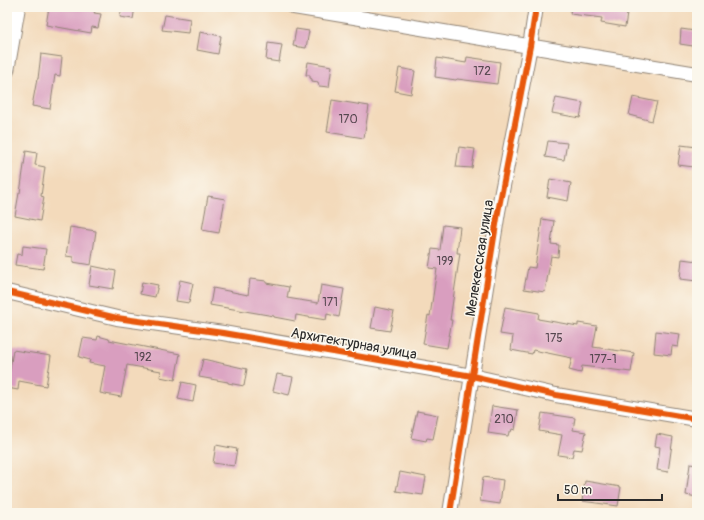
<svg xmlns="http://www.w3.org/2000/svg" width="704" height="520" viewBox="0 0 704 520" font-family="Pangolin,sans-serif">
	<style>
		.building { fill: #d99ebf }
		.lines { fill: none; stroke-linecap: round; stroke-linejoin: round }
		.minor-casing { stroke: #8f8273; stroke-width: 16 }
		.minor { stroke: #fff; stroke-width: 14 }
		.cycleway-casing { stroke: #fbf7ec; stroke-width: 8 }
		.cycleway { stroke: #e8590c; stroke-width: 6 }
		.labels { text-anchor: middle; stroke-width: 3; stroke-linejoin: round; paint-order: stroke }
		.number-label { font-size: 12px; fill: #564850 }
		.street-label { font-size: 14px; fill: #2b2b2b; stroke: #fbf7ec }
	</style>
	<rect width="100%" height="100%" fill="#fbf7ec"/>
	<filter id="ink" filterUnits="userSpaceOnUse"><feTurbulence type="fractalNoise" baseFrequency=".025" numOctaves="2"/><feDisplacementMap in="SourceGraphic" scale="8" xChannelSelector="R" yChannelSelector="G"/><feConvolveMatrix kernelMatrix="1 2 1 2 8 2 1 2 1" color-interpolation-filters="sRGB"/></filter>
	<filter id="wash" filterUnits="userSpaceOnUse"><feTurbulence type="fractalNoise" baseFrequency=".012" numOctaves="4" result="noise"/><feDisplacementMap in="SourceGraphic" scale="16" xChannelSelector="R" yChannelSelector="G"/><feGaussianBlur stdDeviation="0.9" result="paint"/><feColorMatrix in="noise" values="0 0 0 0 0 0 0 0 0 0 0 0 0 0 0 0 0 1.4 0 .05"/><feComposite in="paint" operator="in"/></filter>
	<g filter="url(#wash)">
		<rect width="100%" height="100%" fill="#f3dabb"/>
		<g id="blocks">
			<path class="building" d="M49 7H72L95 11 94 13 101 14 98 28 92 27 91 33 46 25Z
				M122 7H135L133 19 120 17Z
				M571 7H628L625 27 601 23 602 18 570 14Z
				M165 15 190 19 188 33 162 30Z
				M296 29 309 31 306 48 293 46Z
				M681 29 695 31 693 46 680 44Z
				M200 32 221 36 218 54 197 50Z
				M268 43 282 45 279 62 266 60Z
				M41 54 62 57 60 76 55 75 50 109 32 106 37 79H38Z
				M467 57 500 62 497 84 457 79 456 80 435 77 437 58 466 63Z
				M308 62 332 66 329 87 319 86 318 82 312 81V79L310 78V75H306Z
				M399 68 415 71 411 94 395 91Z
				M633 97 657 102 652 121 629 115Z
				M556 98 583 103 580 118 552 113Z
				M332 100 369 106 364 138 327 132Z
				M548 141 567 143 564 160 545 157Z
				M681 145 697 147 694 167 678 165Z
				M459 147 475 149 472 168 456 167Z
				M26 151 37 153 35 165 45 167 41 196 44 197 40 221 15 216 19 193H20Z
				M550 179 571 183 568 201 547 197Z
				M208 196 225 199 219 233 202 230Z
				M542 219 554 221 551 244 559 245 558 257 551 256 545 292 524 289 528 267 535 268Z
				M443 225 460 227 457 253H460L450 320H452L447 348 423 344 428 315 430 316 437 269 429 268 432 249 440 250Z
				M70 227 96 231 91 265 73 262V257L66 256Z
				M23 246 46 249 43 269 15 265 17 254 22 255Z
				M682 259 697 261V281L680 279Z
				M92 266 116 271 113 289 89 285Z
				M250 279 266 281V283L289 287 287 298 318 303 321 285 344 289 339 317 327 314 326 320 296 315 295 321 274 317V316L210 305 213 288 248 295Z
				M180 280 193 283 189 303 176 301Z
				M142 282 158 285 155 297 140 294Z
				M375 307 394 311 390 331 371 328Z
				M505 307 539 313 538 319 578 326V323L597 326 593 347 634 353 631 372 582 366 581 373 569 370 572 358 533 350 532 354 511 350 513 336 500 334Z
				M656 331 680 334 678 347 672 346 671 355 654 353Z
				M98 336 109 339V340L180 354 175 380 160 377 161 371 127 365 121 397 100 393 105 366 89 363 90 360 79 357 83 338 97 340Z
				M13 350 51 356 46 386 19 381 18 390 7 388Z
				M203 359 247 369 244 386 228 383V382L199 377Z
				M277 374 293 377 289 395 273 391Z
				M182 382 196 385 193 402 178 399Z
				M492 406 518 410 515 430 512 429 511 432H509L508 436 488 433Z
				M417 411 438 415 433 439 427 438 426 441 411 438Z
				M542 413 575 418 573 430 586 432 582 450 574 449 572 457 558 455 562 435 539 431Z
				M657 434 673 437 668 472 657 470 660 447 655 446Z
				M216 445 237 449 234 466 213 463Z
				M690 464 697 465V497L686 495Z
				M400 472 426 477 423 495 396 491Z
				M483 477 503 480 500 504 480 501Z
				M585 481 621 487 618 506 582 501Z"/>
		</g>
	</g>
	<g filter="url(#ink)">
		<use href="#blocks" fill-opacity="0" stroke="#8f8273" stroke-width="1"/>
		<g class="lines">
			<g class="minor-casing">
				<path id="minor" d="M294 7 697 74
					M7 71 18 7
					M7 292 117 318 223 333 472 376 556 395 697 419
					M450 513 498 212 530 46 536 7"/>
			</g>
			<use href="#minor" class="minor"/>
			<g class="cycleway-casing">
				<path id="cycleway" d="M7 292 117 318 223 333 472 376 556 395 697 419
					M450 513 498 212 530 46 536 7"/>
			</g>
			<use href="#cycleway" class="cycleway"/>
		</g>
	</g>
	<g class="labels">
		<g class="number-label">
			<text x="482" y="75">172</text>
			<text x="348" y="123">170</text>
			<text x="445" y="265">199</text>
			<text x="330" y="306">171</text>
			<text x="554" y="342">175</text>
			<text x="143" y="361">192</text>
			<text x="603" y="363">177-1</text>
			<text x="504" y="423">210</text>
		</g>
		<g class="street-label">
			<text transform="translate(479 258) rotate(-81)" y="5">Мелекесская улица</text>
			<text transform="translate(354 343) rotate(10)" y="5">Архитектурная улица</text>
		</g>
	</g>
	<rect width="704" height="520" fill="none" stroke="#fbf7ec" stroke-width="24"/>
	<path d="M558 494v6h104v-6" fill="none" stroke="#2b2b2b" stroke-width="2"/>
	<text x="564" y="494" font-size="12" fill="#2b2b2b" stroke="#fbf7ec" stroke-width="3" paint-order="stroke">50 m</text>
</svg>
